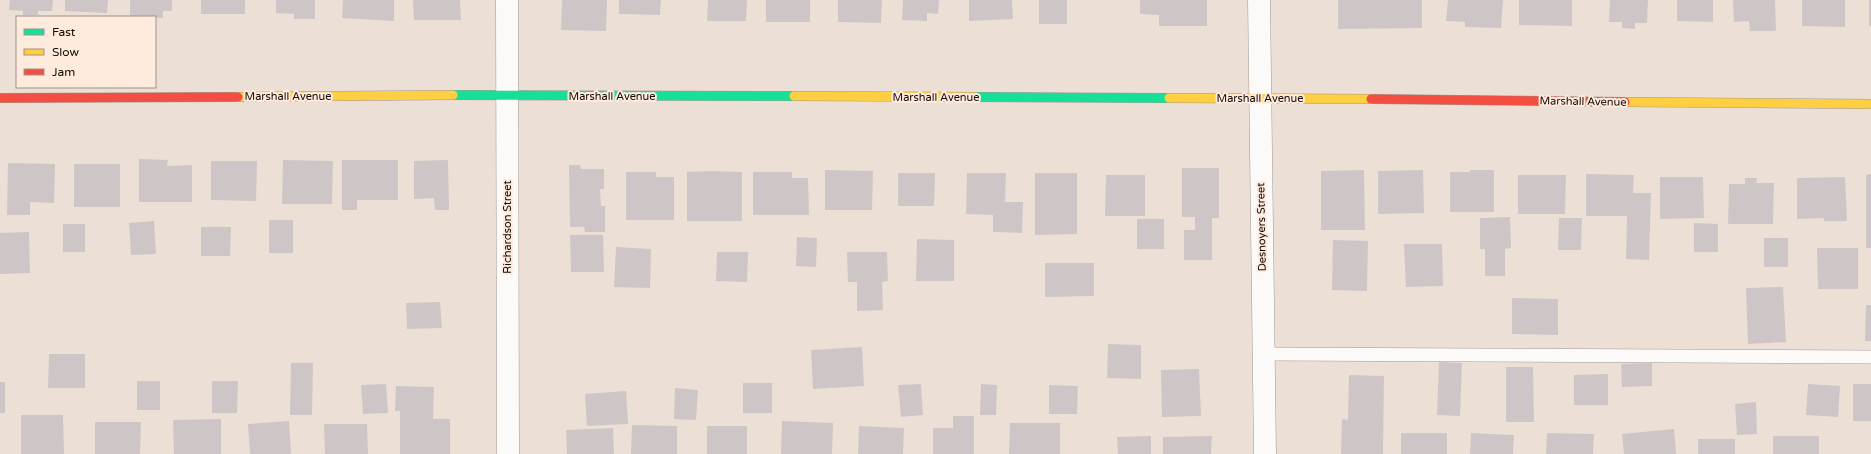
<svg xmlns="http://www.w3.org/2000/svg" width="1871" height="454" viewBox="0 0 1871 454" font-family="'Varela Round',sans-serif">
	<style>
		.building { fill: #cec6c6 }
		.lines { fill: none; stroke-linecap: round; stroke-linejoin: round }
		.lane-casing { stroke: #a29891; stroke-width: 14 }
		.street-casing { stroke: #a29891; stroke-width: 23 }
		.fast-casing { stroke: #a29891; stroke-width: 10 }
		.slow-casing { stroke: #a29891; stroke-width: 10 }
		.jam-casing { stroke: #a29891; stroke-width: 10 }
		.lane { stroke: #fcfaf9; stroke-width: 13 }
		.street { stroke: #fcfaf9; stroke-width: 22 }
		.fast { stroke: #16e098; stroke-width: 9 }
		.slow { stroke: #ffcf43; stroke-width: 9 }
		.jam { stroke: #f24e42; stroke-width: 9 }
		.labels { text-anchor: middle; stroke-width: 4; stroke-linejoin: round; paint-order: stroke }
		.street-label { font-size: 11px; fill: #110a05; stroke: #ffebde }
	</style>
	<rect width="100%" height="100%" fill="#ecdfd6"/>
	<path class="building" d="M10 0H53L52 11H38V15H23V11L9 10Z
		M65 0H108L107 13 65 11Z
		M130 0H172V11H163V18L130 17Z
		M201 0H245V14H201Z
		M276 0H315V19H294V14L276 13Z
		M343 0H394V21L342 18Z
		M413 0H460L461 20H414Z
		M562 0H607L606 31 561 30Z
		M619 0H661L660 15 619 14Z
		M708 0H747L746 21H707Z
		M766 0H810V22H766Z
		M838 0H882L881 23 838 22Z
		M903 0H939L938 14 927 13V21L902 20Z
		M969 0H1012L1013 19 969 21Z
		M1039 0H1067V24H1039Z
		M1140 0H1207V26H1159V15L1140 14Z
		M1338 0H1422V28L1338 29Z
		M1448 0H1503L1501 28 1465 27V22L1446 21Z
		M1519 0H1572V26L1519 25Z
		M1610 0H1648L1647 23H1635V29L1622 28V22H1609Z
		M1677 0H1713V22L1677 21Z
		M1733 0H1775L1776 31H1750L1749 21 1734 22Z
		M1802 0H1845V27L1802 26Z
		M1869 0H1871V26H1869Z
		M139 159 168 160 167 166 192 165V202H139Z
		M283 160 333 161 332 204H282Z
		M342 160H398V200H357V210H342Z
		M448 160 449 210H435L434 198 414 199V161Z
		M211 161H257L256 201 211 200Z
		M8 163 55 164 54 203 30 202V215H7Z
		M74 164H120V207H74Z
		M569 165H580L581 169H604V189H600L601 206H605V232H585L584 227H570Z
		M1182 168H1219V218H1212V260H1184V230H1195V217H1182Z
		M825 170 873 171 872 210H825Z
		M1364 170 1365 230H1321V171Z
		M1423 170 1424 213 1378 214V171Z
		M1470 170H1494V212H1450V172H1470Z
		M710 171 742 172V221H687V172Z
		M626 172H656V177H674V220H626Z
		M753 172H792V178H808L809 215H753Z
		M898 173H935L934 206H898Z
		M967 173H1006L1005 202H1023L1022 233 993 232V215L966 214Z
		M1035 173H1077V234L1035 235Z
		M1586 174 1634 175 1633 193H1651L1649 260 1626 259 1627 216H1586Z
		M1871 174V248H1866V175Z
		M1106 175H1145V216H1105Z
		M1518 175H1566L1565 214H1518Z
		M1660 177H1703L1704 218 1660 219Z
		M1845 177 1847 221H1824V218L1797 219V178Z
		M1745 178H1757L1756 183H1774L1773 224H1728L1729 184H1745Z
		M1510 217 1511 248 1505 249V276H1485V249H1480V218Z
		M1559 218H1582L1581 250H1558Z
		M1137 219H1164V249H1137Z
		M269 220H293V253H269Z
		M154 221 156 254 131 255 129 223Z
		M1694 223 1718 224V252H1694Z
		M63 224H85V252H63Z
		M201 227H231L230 256H201Z
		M29 232 30 273 0 274V233Z
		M570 235H603L604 272H571Z
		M797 237 817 238 816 267 796 266Z
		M1764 238H1788V267H1764Z
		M917 239 954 240V281H916Z
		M1333 240 1368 241 1367 291 1332 290Z
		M1404 244H1442L1443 286 1406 287Z
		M616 247 651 249 650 288 614 287Z
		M1817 248H1858V289H1818Z
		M717 252H748L747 282 716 281Z
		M847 252H887L888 281 882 282 883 310 857 311V282H848Z
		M1045 263H1094V296L1045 297Z
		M1783 287 1786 342 1748 344 1746 288Z
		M1512 298 1558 299V335L1512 334Z
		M440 302 442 328 407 329 406 303Z
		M1866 305H1871V341H1865Z
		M1108 344 1141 345V379L1107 378Z
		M862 347 864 386 813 389 811 350Z
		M49 354H85V388H48Z
		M1439 362 1462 363 1460 416 1437 415Z
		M291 363H313L312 415H290Z
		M1652 363V386L1622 387 1621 364Z
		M1506 367H1533L1534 422H1506Z
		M1199 369 1201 416 1162 417 1161 370Z
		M1608 374V405H1574V375Z
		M1349 375 1383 376 1384 375 1383 454H1341L1342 419 1348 420Z
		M137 381H160V410H137Z
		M212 381H238L237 413H212Z
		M0 382H5V413H0Z
		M743 383H772V413H743Z
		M386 384 388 413 363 414 361 385Z
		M921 384 923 415 901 417 898 385Z
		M981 384 997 385 996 415H980Z
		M1808 384 1840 386 1838 417 1806 415Z
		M1853 384H1871V421H1853Z
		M1049 385 1078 386 1077 414H1049Z
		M396 386 434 387 433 419H450V454H400V411H395Z
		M675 388 698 390 696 420 674 419Z
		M626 391 628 424 587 426 585 394Z
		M1756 402 1757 434 1737 435 1735 404Z
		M21 415H63L64 454H21Z
		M953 416H974V454H933V428H953Z
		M221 419V454H174L173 420Z
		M289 421 291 454H250L248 424Z
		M782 421 833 423 832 454H781Z
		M95 422H141L140 454H95Z
		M1010 423H1060V454H1009Z
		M324 424H367L368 454H325Z
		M632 425 677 426V454H631Z
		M707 426H747V454H707Z
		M859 426 904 428 903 454H858Z
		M613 428 614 454H567L566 430Z
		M1674 429 1676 454H1624L1622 434Z
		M1401 433H1447V454H1401Z
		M1471 433 1514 435 1513 454H1470Z
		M1547 433 1594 434 1593 454H1546Z
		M1151 436V454H1118L1117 437Z
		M1212 436 1211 454H1163V437Z
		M1773 436H1819V454H1773Z
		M1698 439H1735V454H1698Z"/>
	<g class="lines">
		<g class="lane-casing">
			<path id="lane" d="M1263 354 1871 357"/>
		</g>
		<g class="street-casing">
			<path id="street" d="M507 0 508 454
				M1259 0 1265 454"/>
		</g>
		<g class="fast-casing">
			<path id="fast" d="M453 95 794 96
				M975 97 1169 98"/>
		</g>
		<g class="slow-casing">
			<path id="slow" d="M794 96 975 97
				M238 97 453 95
				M1169 98 1371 99
				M1625 102 1871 104"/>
		</g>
		<g class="jam-casing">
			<path id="jam" d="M0 98 238 97
				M1371 99 1625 102"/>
		</g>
		<use href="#lane" class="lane"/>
		<use href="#street" class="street"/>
		<use href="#fast" class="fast"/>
		<use href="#slow" class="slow"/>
		<use href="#jam" class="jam"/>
	</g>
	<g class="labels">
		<g class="street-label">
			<text x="288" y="100">Marshall Avenue</text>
			<text x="612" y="100">Marshall Avenue</text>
			<text x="936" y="101">Marshall Avenue</text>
			<text x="1260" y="102">Marshall Avenue</text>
			<text transform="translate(1583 101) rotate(1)" y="4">Marshall Avenue</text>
			<text transform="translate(507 227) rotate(-90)" y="4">Richardson Street</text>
			<text transform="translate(1261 227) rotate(-91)" y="4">Desnoyers Street</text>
		</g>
	</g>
	<rect x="16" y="16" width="140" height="72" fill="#ffebde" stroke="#a09187"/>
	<rect x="24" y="29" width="20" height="6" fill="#16e098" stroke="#a09187"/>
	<text x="52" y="36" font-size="12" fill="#110a05">Fast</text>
	<rect x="24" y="49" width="20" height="6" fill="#ffcf43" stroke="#a09187"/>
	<text x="52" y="56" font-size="12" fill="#110a05">Slow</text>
	<rect x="24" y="69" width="20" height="6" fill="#f24e42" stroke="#a09187"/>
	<text x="52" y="76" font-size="12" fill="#110a05">Jam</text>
</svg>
